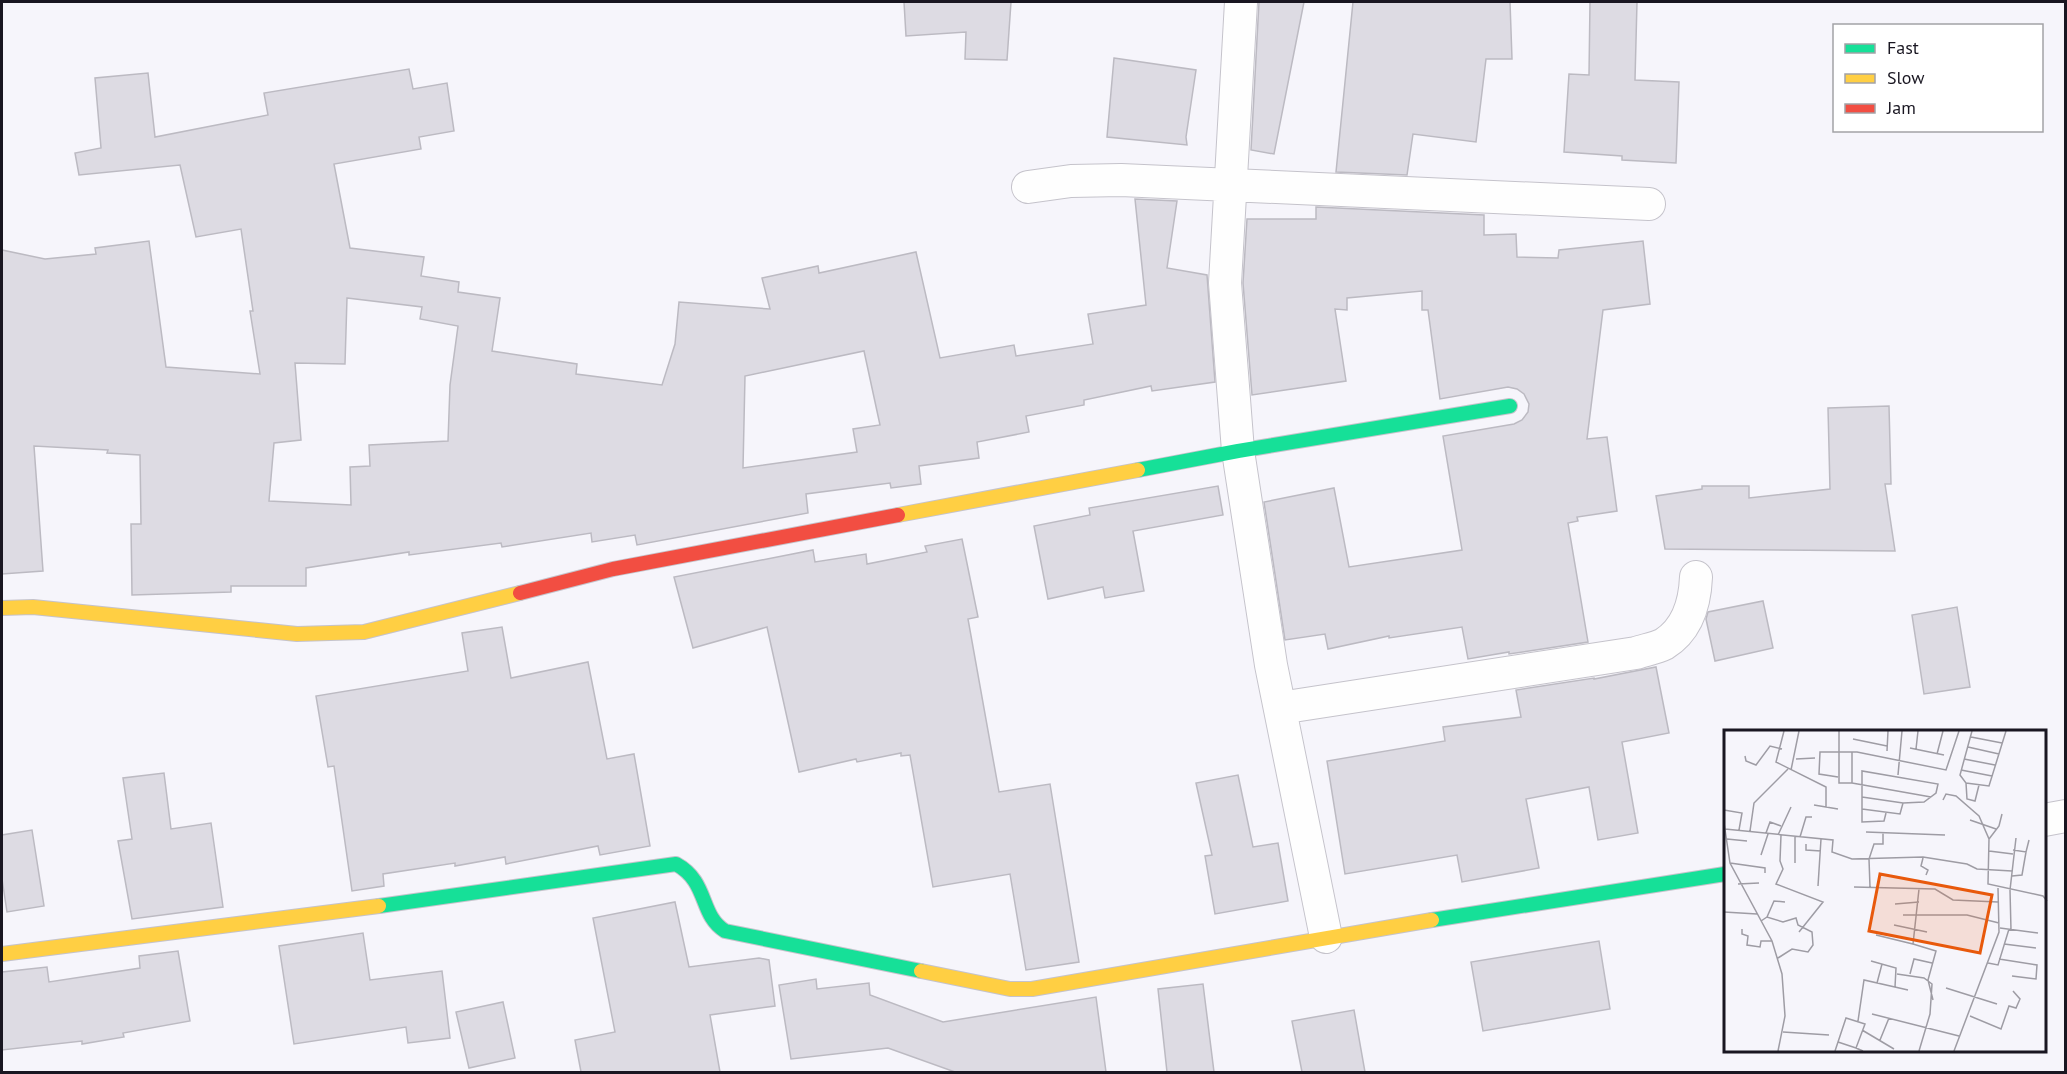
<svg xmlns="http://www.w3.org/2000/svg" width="2067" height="1074" viewBox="0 0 2067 1074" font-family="'PT Sans',sans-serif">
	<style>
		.building { fill: #dddbe3; stroke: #bcbac2; stroke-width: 1.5; fill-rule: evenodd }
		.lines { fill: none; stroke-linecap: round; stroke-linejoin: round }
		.street-casing { stroke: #c5c3cb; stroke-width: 34 }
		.fast-casing { stroke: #c5c3cb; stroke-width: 16 }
		.slow-casing { stroke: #c5c3cb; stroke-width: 16 }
		.jam-casing { stroke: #c5c3cb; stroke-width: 16 }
		.street { stroke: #fefefe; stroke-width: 32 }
		.fast { stroke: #16e098; stroke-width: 14 }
		.slow { stroke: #ffcf43; stroke-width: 14 }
		.jam { stroke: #f24e42; stroke-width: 14 }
		.inset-road { fill: none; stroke: #9e9ca4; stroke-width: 1.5 }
		.view { fill: #e8590c; fill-opacity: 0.15; stroke: #e8590c; stroke-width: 3 }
		.inset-edge { fill: none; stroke: #191621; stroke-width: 3 }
	</style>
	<rect width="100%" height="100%" fill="#f6f5fb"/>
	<path class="building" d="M904 2H1011L1007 60 965 59 966 32 906 36Z
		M1259 2H1304L1274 154 1251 150Z
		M1353 2H1510L1512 59H1486L1476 142 1413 134 1407 175 1336 172Z
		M1590 2H1637L1635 80 1679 82 1676 163 1622 160V156L1564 152 1569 74 1589 75Z
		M1114 58 1196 70 1186 137 1187 145 1107 137Z
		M409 69 413 89 447 83 454 131 419 137 421 149 334 164 350 248 424 257 421 276 459 282 458 292 500 298 492 351 577 364 576 374 662 385 675 344 679 302 770 309 762 278 818 266 819 273 916 252 940 358 1014 345 1016 356 1093 344 1088 314 1146 305 1135 199 1177 201 1167 268 1207 275 1215 382 1152 391 1151 386 1084 400V405L1026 416 1029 432 977 442 979 458 919 466 921 484 891 488 890 483 806 494 808 513 637 545 635 535 592 542 591 533 502 547 501 543 409 555V552L306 568V586H231V592L132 595 131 524H141L140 455 107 453 108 450 34 446 43 571 2 574V250L45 259 96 254 95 248 149 241 166 367 260 374 250 311H253L241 229 196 237 180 165 79 175 75 153 101 148 95 78 148 73 155 137 268 115 264 93ZM347 298 422 307 420 319 458 326 450 385 448 441 369 445 370 466 350 467 351 505 269 501 274 443 301 440 295 363 345 364ZM864 351 880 425 853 429 857 452 743 468 745 376Z
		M1316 207 1484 215V235L1516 234 1517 257 1558 258 1559 250 1643 241 1650 304 1603 310 1587 439 1607 437 1617 511 1577 517 1578 521 1568 523 1588 642 1509 654V652L1468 659 1462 627 1389 638V636L1328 649 1325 634 1285 640 1264 502 1334 488 1349 567 1462 550 1443 436 1514 424 1522 420 1528 412 1529 404 1524 394 1517 389 1508 387 1440 399 1428 310H1422V291L1347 298V310L1335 309 1346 381 1252 395 1243 283 1247 219H1316Z
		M1889 406 1891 484H1885L1895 551 1665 549 1656 496 1702 489V486H1749V498L1830 489 1828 408Z
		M1218 486 1223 515 1133 531 1144 591 1105 598 1103 587 1048 599 1034 526 1090 515 1089 508Z
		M962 539 978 617 968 619 999 792 1050 784 1079 962 1026 970 1010 874 933 887 910 755 901 756V753L857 762 856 759 799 772 767 627 693 648 674 577 813 550 815 562 866 554 867 564 927 552 925 546Z
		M1763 601 1773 648 1715 661 1706 619 1708 612Z
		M1957 607 1970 687 1924 694 1912 615Z
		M502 627 511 678 588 662 607 759 634 754 650 846 600 855 598 846 506 864 505 857 455 866V863L383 874 384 886 352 891 334 766 328 767 316 696 468 671 462 633Z
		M1656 667 1669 733 1622 742 1638 833 1598 840 1589 787 1526 799 1539 868 1462 882 1457 855 1345 874 1327 761 1445 741 1443 727 1521 717 1516 690 1594 678V679Z
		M164 773 171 829 211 823 223 907 132 919 118 841 132 839 123 778Z
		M1238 775 1253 847 1278 843 1288 901 1215 914 1205 856 1212 855 1196 783Z
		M32 830 44 906 7 912 2 879V835Z
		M675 902 689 967 759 958 769 960 775 1006 710 1015 720 1072H581L575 1040 615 1032 593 918Z
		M363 933 370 980 442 971 450 1038 408 1043 406 1027 294 1044 279 946Z
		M1599 941 1610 1009 1483 1031 1471 962Z
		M178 951 190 1021 123 1033 124 1037 82 1044V1041L2 1050V972L47 967 49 982 140 968 139 956Z
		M816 979 817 989 869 983 870 995 943 1022 1096 997 1106 1072H955L888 1048 791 1059 779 985Z
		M1203 984 1214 1072H1167L1158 989Z
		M503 1002 515 1058 469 1068 456 1012Z
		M1354 1010 1365 1072H1302L1292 1021Z"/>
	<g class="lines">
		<g class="street-casing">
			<path id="street" d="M1241 2 1225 283 1238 451 1271 665 1326 937
				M1028 187 1071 181 1121 180 1649 204
				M1280 708 1636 653C1645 650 1656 648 1664 644 1688 629 1695 602 1696 577
				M2044 820 2066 816"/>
		</g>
		<g class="fast-casing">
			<path id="fast" d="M1138 470 1238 451 1510 406
				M379 906 676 864C709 882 699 915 725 931L921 971
				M1432 920 1725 874"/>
		</g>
		<g class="slow-casing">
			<path id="slow" d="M898 515 1138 470
				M2 608 33 607 297 634 364 632 520 593
				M2 954 379 906
				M921 971 1010 989H1032L1432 920"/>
		</g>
		<g class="jam-casing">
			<path id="jam" d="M520 593 613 569 898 515"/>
		</g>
		<use href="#street" class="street"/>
		<use href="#fast" class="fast"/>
		<use href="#slow" class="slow"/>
		<use href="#jam" class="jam"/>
	</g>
	<g transform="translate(1724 730)">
		<rect width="322" height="322" fill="#f6f5fb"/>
		<path class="inset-road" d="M60 1 52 32 102 57V77M115 1V53H128V22M248 1 236 45 242 53 243 69 251 71 255 55M247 7 278 13M129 9 163 16M244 17 275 24M186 18 220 25M192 19 194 1M163 21 164 1M213 24 219 1M21 26 22 31 32 35 46 16 58 19M72 29 91 28M240 29 271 35M67 40 75 1M237 40 268 46M174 45 178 1M114 47 95 44 96 22H133L222 40 235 1M128 53 207 67M242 53 265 56 282 1M138 67 179 73 200 72 212 63 214 54 138 41V92L160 91 162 83M219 70 222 64 232 66 255 86 265 109 264 154 319 166 323 171M90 75 114 79M138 79 176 84 179 73M0 80 18 83 15 100M246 90 272 99M0 93 6 133 48 211 58 244 61 286 54 321M1 99 109 110 108 122 128 129 199 127 243 134 253 139 288 141M26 101 30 73 64 39M142 102 221 105M42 103 46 92 57 96M54 105 67 77M57 105 56 131 59 139 52 154 99 172 75 202M76 107 82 87H88M3 109 23 111M265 109 275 96 278 84M82 114V120L97 121M289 120 302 122 305 110M265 121 289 124M37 125 44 104M199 128 197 136 204 140 202 145M6 133 41 138V143M71 133V106M288 146 298 145 302 122M14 154 35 153M94 156 97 109M130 157 211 159 229 170 274 172M146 157 145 129 150 114H159V103M171 174 195 172M0 182 33 184M179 185H243L275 193M43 187 50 171 61 172M37 191 43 187 59 192 72 188 74 195 88 202 89 215 84 222 68 219 54 228M170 195 203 202M276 198 314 203M18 199V204L24 206 23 215 36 217 37 211H48M287 200 286 160 292 108M152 205 189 214 195 159M189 214 212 221 204 250 209 270M280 214 312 218M275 229 313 235 312 249 288 246M147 231 172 238 171 257M264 233 274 235 285 199M173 244 200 248 208 254 206 284 195 321M186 244 190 229 208 233M153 253 158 234M222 258 273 274M148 284 235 306M246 286 277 299 285 276 292 278 296 269 289 261M134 291 140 250 184 260M138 300 170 319M59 302 105 305M156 310 165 288M114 312 132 318M111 321 122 288 141 294 132 318 139 321M230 321 275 202 274 158"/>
		<path class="view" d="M156 144 268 165 256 223 145 201Z"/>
		<rect width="322" height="322" class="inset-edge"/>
	</g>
	<rect width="2067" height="1074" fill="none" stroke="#191621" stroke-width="6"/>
	<rect x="1833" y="24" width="210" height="108" fill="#ffffff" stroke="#a3a2a6" stroke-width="1.5"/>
	<rect x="1845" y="44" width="30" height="9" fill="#16e098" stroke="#a3a2a6" stroke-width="1.5"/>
	<text x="1887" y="54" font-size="18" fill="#191621">Fast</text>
	<rect x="1845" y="74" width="30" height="9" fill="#ffcf43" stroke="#a3a2a6" stroke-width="1.5"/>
	<text x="1887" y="84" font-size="18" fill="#191621">Slow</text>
	<rect x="1845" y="104" width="30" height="9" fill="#f24e42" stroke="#a3a2a6" stroke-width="1.5"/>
	<text x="1887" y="114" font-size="18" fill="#191621">Jam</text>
</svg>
